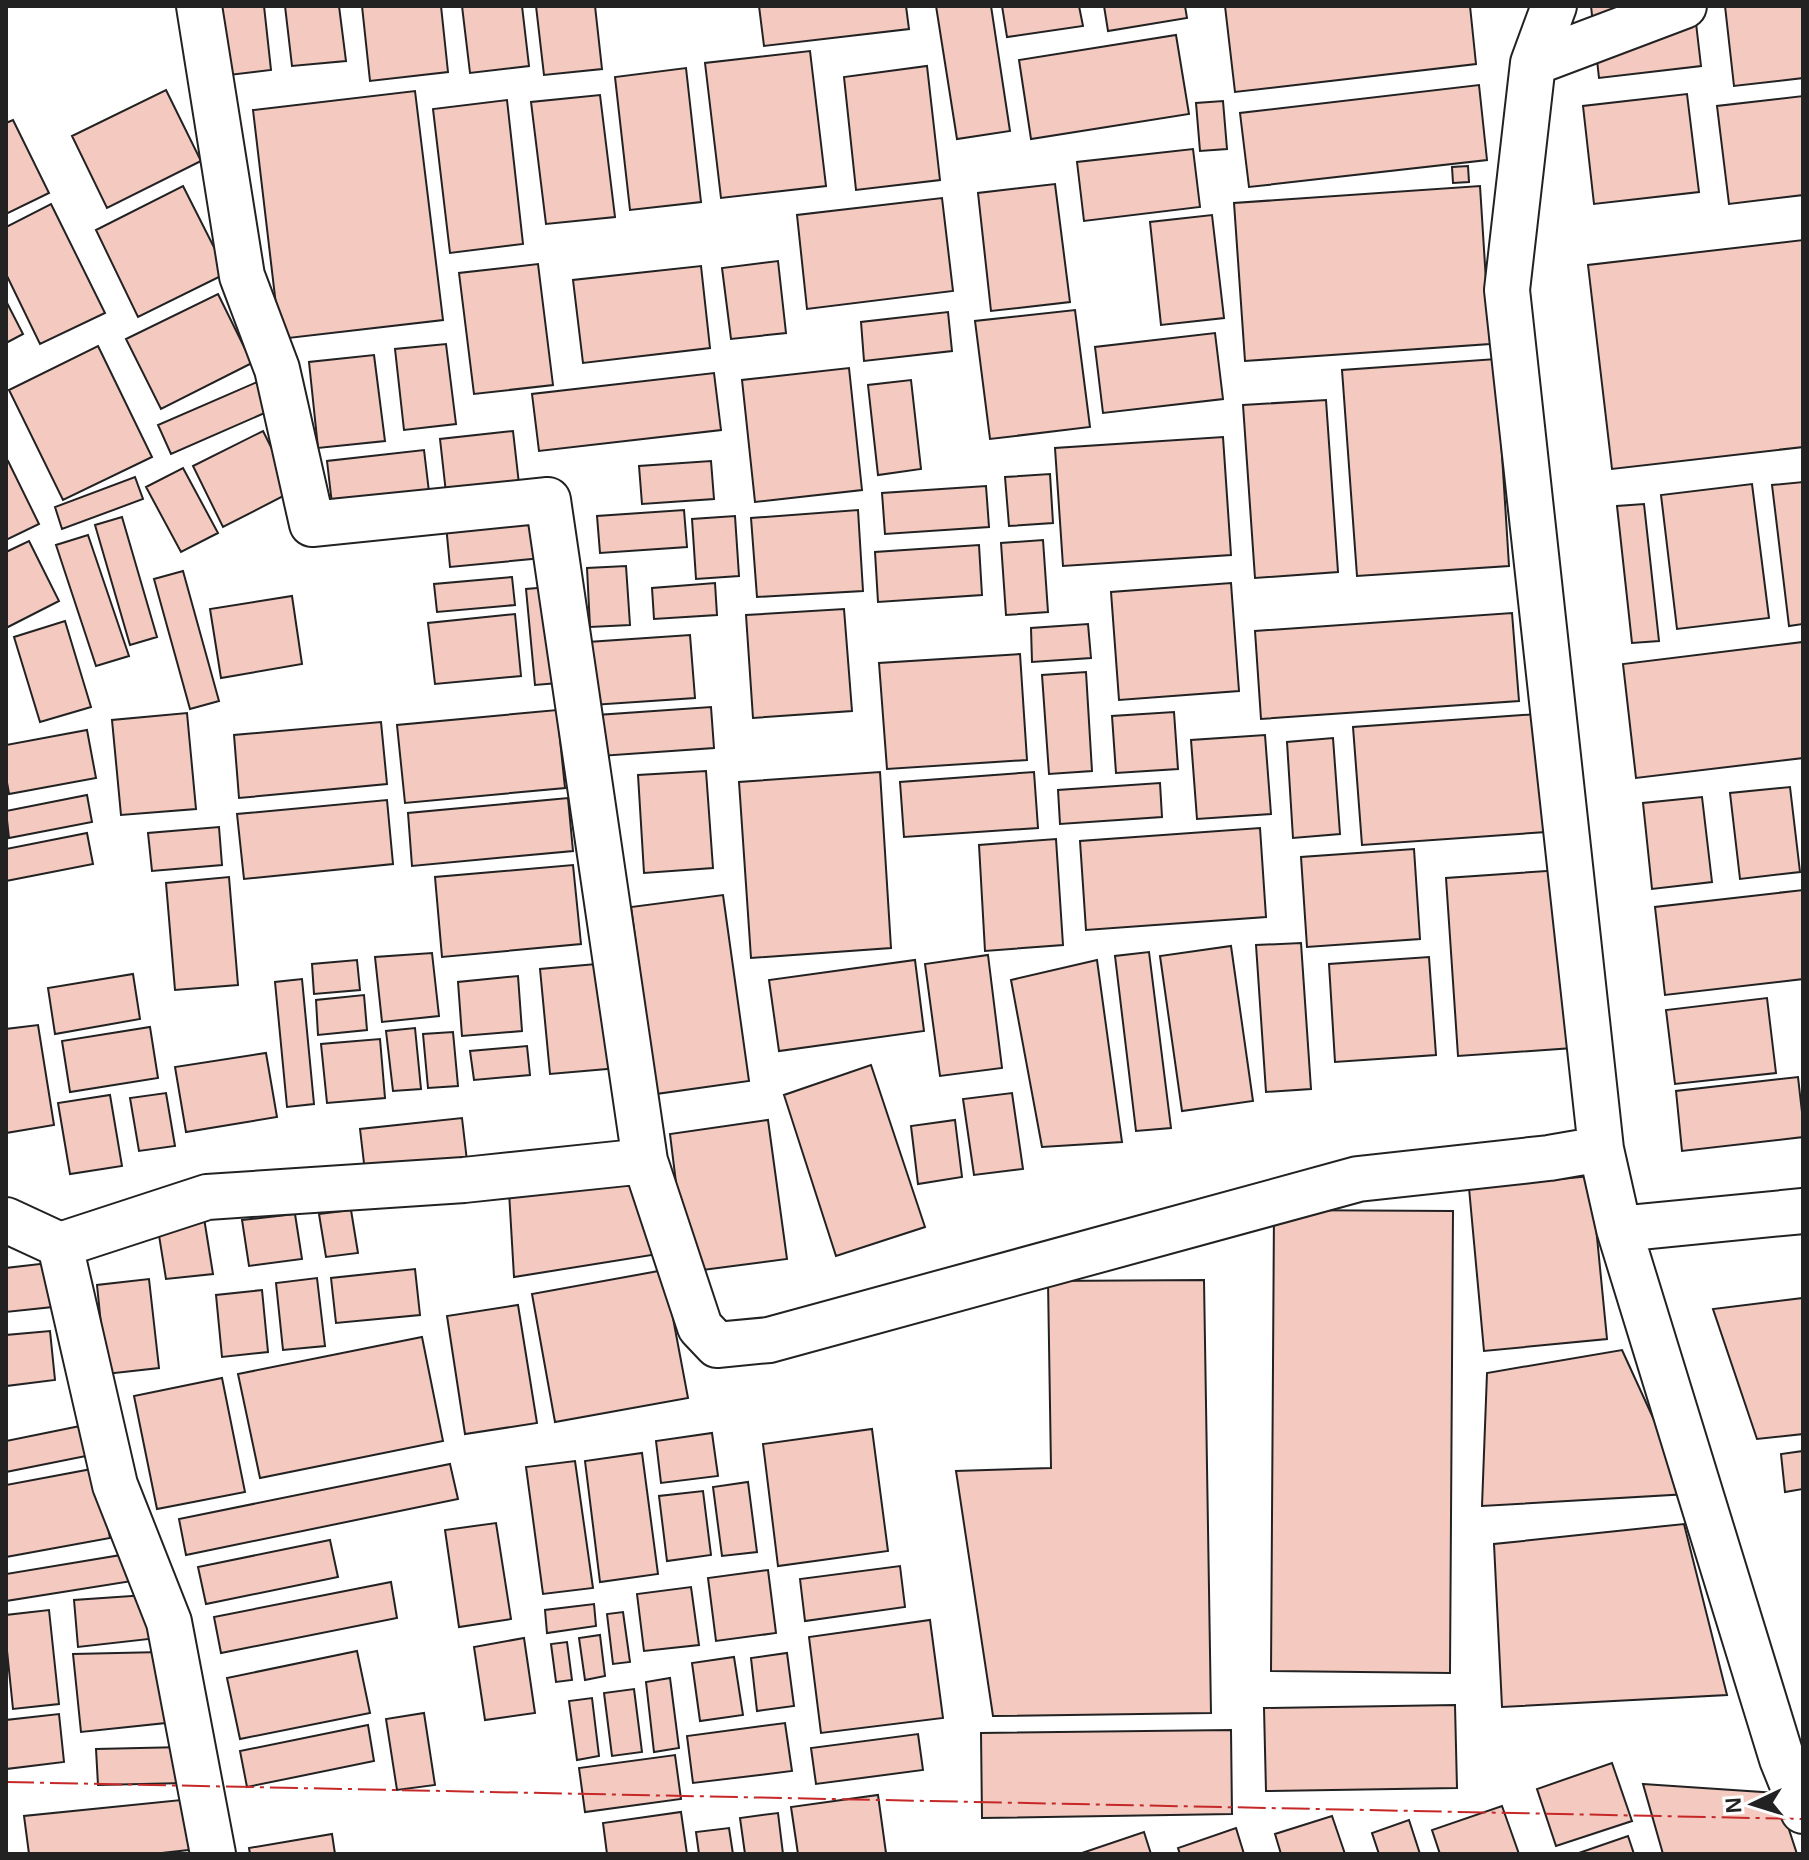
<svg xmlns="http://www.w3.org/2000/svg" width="1809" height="1860" viewBox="0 0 1809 1860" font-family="Helvetica,sans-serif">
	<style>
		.building { fill: #f3c9c0; stroke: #222; stroke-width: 2 }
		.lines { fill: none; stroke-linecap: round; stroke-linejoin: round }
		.minor-casing { stroke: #222; stroke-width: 48 }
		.minor { stroke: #fff; stroke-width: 44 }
		.power { stroke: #c62828; stroke-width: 2; stroke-dasharray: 28 6 4 6; stroke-linecap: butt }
	</style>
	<rect width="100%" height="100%" fill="#fff"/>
	<path class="building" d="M213 6H264L271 70 221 76Z
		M285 6H339L346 61 292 66Z
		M362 6H441L448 72 370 81Z
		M462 6H522L529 66 470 73Z
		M536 6H595L602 69 544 75Z
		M759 6H906L909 29 764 46Z
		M936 6H991L1010 131 957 139Z
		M1002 6H1079L1083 26 1007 37Z
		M1104 6H1185L1187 18 1108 31Z
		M1225 6H1470L1476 64 1235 92Z
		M1591 6H1694L1701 66 1599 78Z
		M1725 6H1803V78L1734 86Z
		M1176 35 1189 114 1031 139 1019 60Z
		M810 51 826 186 721 198 705 63Z
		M927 66 940 180 856 190 844 77Z
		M686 68 701 202 630 210 615 77Z
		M1479 85 1487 160 1249 187 1240 113Z
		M166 90 201 161 107 208 72 136Z
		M415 91 443 320 280 339 253 110Z
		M1687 94 1699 192 1594 204 1583 106Z
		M600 95 615 217 546 224 531 102Z
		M1803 96V195L1729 204 1717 106Z
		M507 100 523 244 450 253 433 109Z
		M1223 101 1227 149 1200 151 1196 103Z
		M13 120 49 193 6 214V123Z
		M1193 149 1200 207 1084 221 1077 162Z
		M1468 166 1469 182 1453 183 1452 167Z
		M1055 184 1070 302 991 311 978 193Z
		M183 186 227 273 138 317 96 230Z
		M1480 186 1490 344 1245 361 1234 203Z
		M942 198 953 291 807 309 797 215Z
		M51 204 105 313 40 344 6 274V227Z
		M1212 215 1224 318 1161 325 1150 222Z
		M1803 240V447L1612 469 1588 265Z
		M778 261 786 333 731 339 722 268Z
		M538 264 553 385 474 394 459 273Z
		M701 266 710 348 583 363 573 280Z
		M218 294 252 363 161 409 126 339Z
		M6 301 23 334 6 343Z
		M1075 310 1090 427 990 439 975 321Z
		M948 312 952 351 864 361 861 322Z
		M1215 333 1223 399 1103 413 1095 347Z
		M446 344 456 424 404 430 395 349Z
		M98 346 152 457 63 500 9 390Z
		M374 355 385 441 318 448 309 362Z
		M1496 359 1509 566 1357 576 1342 370Z
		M849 368 862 490 755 502 742 380Z
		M714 373 721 430 539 451 532 394Z
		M264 379 276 408 171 454 158 425Z
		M911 380 921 469 878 475 868 385Z
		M1326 400 1338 572 1255 578 1243 405Z
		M263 431 293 491 223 527 193 466Z
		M513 431 520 493 447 502 440 439Z
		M1223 437 1231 555 1063 566 1055 448Z
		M424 450 429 492 332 504 327 461Z
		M8 461 39 524 6 540V462Z
		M711 461 714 499 642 504 639 466Z
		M183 468 218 533 181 552 146 487Z
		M1050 474 1053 523 1009 526 1005 477Z
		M135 477 143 499 62 529 55 507Z
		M1803 482V624L1789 626 1772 485Z
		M1752 484 1769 618 1677 629 1661 495Z
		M986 486 989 527 885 534 882 493Z
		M1644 504 1659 641 1632 643 1617 506Z
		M684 510 687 547 600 553 597 516Z
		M858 510 863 591 757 597 751 518Z
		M538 516 542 558 450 567 446 525Z
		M735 516 739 576 696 579 692 519Z
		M122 517 157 637 130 645 95 525Z
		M88 535 129 656 96 666 56 545Z
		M1043 540 1048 612 1006 615 1001 543Z
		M29 541 59 601 6 628V552Z
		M979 545 982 595 878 602 875 552Z
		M626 566 630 625 590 627 587 568Z
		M183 571 219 701 190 709 154 579Z
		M512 577 515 605 437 612 434 584Z
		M715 583 717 615 654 619 652 588Z
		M1231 583 1239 691 1119 700 1111 592Z
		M549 587 558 683 535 685 526 589Z
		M292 596 302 664 221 678 210 609Z
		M844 609 852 711 753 718 746 615Z
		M1512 613 1519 701 1261 719 1255 631Z
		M515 614 521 676 435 684 428 623Z
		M65 621 91 707 40 722 14 637Z
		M1088 624 1091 658 1032 662 1031 628Z
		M690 635 695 698 592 705 588 642Z
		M1803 642V758L1636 778 1623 664Z
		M1020 654 1027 760 887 769 879 663Z
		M1086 672 1092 771 1049 774 1042 675Z
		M711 707 714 748 600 756 597 715Z
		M557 710 565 788 405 803 397 725Z
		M1174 712 1178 769 1116 773 1112 716Z
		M187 713 196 809 121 815 112 720Z
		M1538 714 1546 832 1362 845 1353 727Z
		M381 722 387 784 239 798 234 735Z
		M87 730 96 778 9 794 6 777V745Z
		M1265 735 1271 814 1197 819 1191 740Z
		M1333 738 1340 834 1293 838 1287 742Z
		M706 771 713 868 644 873 638 775Z
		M880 772 891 948 751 958 739 782Z
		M1034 772 1038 828 904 837 900 782Z
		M1160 783 1162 817 1060 824 1058 790Z
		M1790 787 1800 872 1740 879 1730 793Z
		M87 795 92 822 9 838 6 811Z
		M1702 797 1712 882 1652 889 1643 803Z
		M568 798 573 851 412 866 408 813Z
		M387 800 393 864 244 879 237 814Z
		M219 827 222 865 152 871 148 833Z
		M1260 828 1266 917 1086 930 1080 841Z
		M87 833 93 864 6 881V849Z
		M1056 839 1063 945 985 951 979 845Z
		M1414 849 1420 939 1307 947 1301 857Z
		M573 865 581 944 442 957 435 877Z
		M1562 870 1573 1048 1458 1056 1446 878Z
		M229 877 238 985 175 990 166 883Z
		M1803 890V979L1665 995 1655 907Z
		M723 895 749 1081 656 1094 631 907Z
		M1301 943 1311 1089 1266 1092 1256 945Z
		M1231 946 1253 1101 1182 1111 1160 956Z
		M1149 952 1171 1128 1136 1131 1115 956Z
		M432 953 439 1016 382 1022 375 957Z
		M988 955 1002 1068 940 1076 925 964Z
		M1429 957 1436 1055 1335 1062 1329 964Z
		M357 960 360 990 314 994 312 964Z
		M915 960 924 1031 779 1051 769 980Z
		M1097 960 1122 1142 1042 1147 1011 980Z
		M619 962 630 1067 550 1074 540 969Z
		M133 974 140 1019 55 1034 48 988Z
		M518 976 522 1031 462 1036 458 982Z
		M302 979 314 1104 287 1107 275 982Z
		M364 995 367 1030 318 1035 316 1000Z
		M1767 998 1776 1073 1675 1084 1666 1010Z
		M38 1025 54 1125 6 1133V1029Z
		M150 1027 158 1078 70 1092 62 1041Z
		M415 1028 421 1089 393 1091 386 1031Z
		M453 1032 458 1086 428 1088 423 1034Z
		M380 1039 385 1098 327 1103 321 1044Z
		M527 1046 530 1075 474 1080 470 1051Z
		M266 1053 277 1117 186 1132 175 1067Z
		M871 1065 925 1227 836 1256 784 1095Z
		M1798 1077 1803 1121V1137L1682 1151 1676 1091Z
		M166 1093 175 1146 139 1151 130 1098Z
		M1012 1093 1023 1169 974 1175 963 1099Z
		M110 1095 122 1166 70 1174 58 1103Z
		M462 1118 467 1161 365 1172 360 1129Z
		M768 1120 787 1259 687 1272 670 1134Z
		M955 1120 962 1177 918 1184 911 1126Z
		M636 1176 658 1254 514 1277 509 1192Z
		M1591 1176 1607 1339 1484 1351 1469 1188Z
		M351 1210 358 1253 326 1257 319 1214Z
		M1274 1210 1453 1211 1450 1673 1271 1671Z
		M295 1214 302 1259 249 1266 242 1220Z
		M204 1218 213 1274 166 1279 157 1223Z
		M57 1262 62 1306 6 1312V1268Z
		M415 1269 420 1315 336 1323 331 1278Z
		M664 1270 688 1398 555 1422 532 1294Z
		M317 1278 325 1346 283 1350 276 1283Z
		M149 1279 159 1368 106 1374 97 1285Z
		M1204 1280 1211 1713 993 1716 956 1471 1051 1468 1048 1281Z
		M262 1290 268 1352 222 1357 216 1295Z
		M1803 1298V1434L1757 1439 1713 1309Z
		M518 1305 537 1423 465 1434 447 1316Z
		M50 1331 55 1380 6 1386V1335Z
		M422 1337 443 1441 260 1478 238 1374Z
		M1622 1350 1688 1494 1482 1506 1487 1373Z
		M222 1378 245 1492 157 1509 134 1396Z
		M85 1425 91 1455 6 1472V1441Z
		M872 1429 888 1551 778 1566 763 1444Z
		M712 1433 718 1476 661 1483 656 1441Z
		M1803 1451V1489L1785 1492 1781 1454Z
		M642 1453 658 1574 600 1582 585 1461Z
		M575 1461 593 1588 543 1594 526 1467Z
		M450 1464 458 1499 186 1555 179 1519Z
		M97 1468 110 1538 6 1557V1485Z
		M748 1482 757 1552 722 1556 713 1487Z
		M703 1491 711 1555 667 1561 659 1496Z
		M496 1523 511 1619 459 1627 445 1530Z
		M1684 1524 1727 1695 1502 1707 1494 1544Z
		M330 1540 338 1577 206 1604 198 1567Z
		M127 1554 132 1581 6 1601V1574Z
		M900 1566 905 1607 805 1621 800 1579Z
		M768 1570 776 1633 716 1641 708 1578Z
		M391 1582 397 1618 221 1653 214 1617Z
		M691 1587 699 1645 644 1651 637 1594Z
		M146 1595 158 1638 78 1647 74 1600Z
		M594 1604 596 1626 547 1633 545 1610Z
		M49 1610 59 1704 13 1709 6 1641V1615Z
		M623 1612 630 1662 613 1664 607 1614Z
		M930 1620 943 1718 821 1733 809 1637Z
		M600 1635 605 1676 585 1680 579 1638Z
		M524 1638 535 1713 485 1720 474 1647Z
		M567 1642 572 1680 556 1682 551 1644Z
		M357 1651 370 1713 240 1739 227 1678Z
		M162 1652 175 1722 81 1732 73 1654Z
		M787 1653 794 1706 757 1711 751 1658Z
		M734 1657 743 1715 700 1721 692 1663Z
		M670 1678 679 1748 654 1752 646 1682Z
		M634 1689 642 1752 612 1756 604 1693Z
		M592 1698 599 1756 577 1760 569 1701Z
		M1455 1705 1457 1788 1266 1791 1264 1708Z
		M424 1713 435 1785 397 1790 386 1719Z
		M59 1714 64 1762 6 1769V1720Z
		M785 1723 792 1771 693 1783 687 1736Z
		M368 1725 374 1761 247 1787 240 1751Z
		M1231 1730 1232 1814 982 1818 981 1733Z
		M918 1734 923 1770 816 1784 811 1748Z
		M184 1747 185 1783 98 1785 96 1749Z
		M675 1755 681 1799 585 1812 579 1768Z
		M1612 1763 1632 1821 1556 1846 1537 1789Z
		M1643 1784 1777 1793 1797 1854H1663Z
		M878 1795 886 1853 798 1854 791 1807Z
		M191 1799 197 1849 153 1854H29L24 1816Z
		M1502 1806 1519 1854H1440L1432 1830Z
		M681 1812 687 1854H607L603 1823Z
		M778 1813 783 1854H745L740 1818Z
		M1332 1816 1345 1854H1281L1275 1834Z
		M1409 1820 1420 1854H1379L1372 1833Z
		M729 1828 733 1854H699L696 1832Z
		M1236 1828 1244 1854H1180L1178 1848Z
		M1144 1832 1151 1854H1079Z
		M332 1834 335 1854H250L249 1848Z
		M1628 1836 1634 1854H1576Z"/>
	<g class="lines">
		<g class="minor-casing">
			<path id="minor" d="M1554 6 1533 63 1507 290 1601 1149 1619 1229 1782 1759 1803 1811
				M1533 63 1684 6
				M645 1161 700 1327 717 1345 769 1340 1358 1179 1549 1158 1601 1149
				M6 1220 60 1245 207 1197 464 1180 645 1161 548 500 312 524 277 369 242 276 199 6
				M1619 1229 1803 1211
				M60 1245 115 1485 169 1622 213 1854"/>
		</g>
		<use href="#minor" class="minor"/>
		<path class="power" d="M6 1782 1803 1819"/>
	</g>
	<rect width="1809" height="1860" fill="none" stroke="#222222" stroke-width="16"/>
	<g transform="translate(1753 1804) rotate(266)" stroke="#ffffff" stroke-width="6" paint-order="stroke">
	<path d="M0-6L14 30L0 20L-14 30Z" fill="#222222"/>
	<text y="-12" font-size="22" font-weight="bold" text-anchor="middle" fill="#222222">N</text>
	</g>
</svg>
